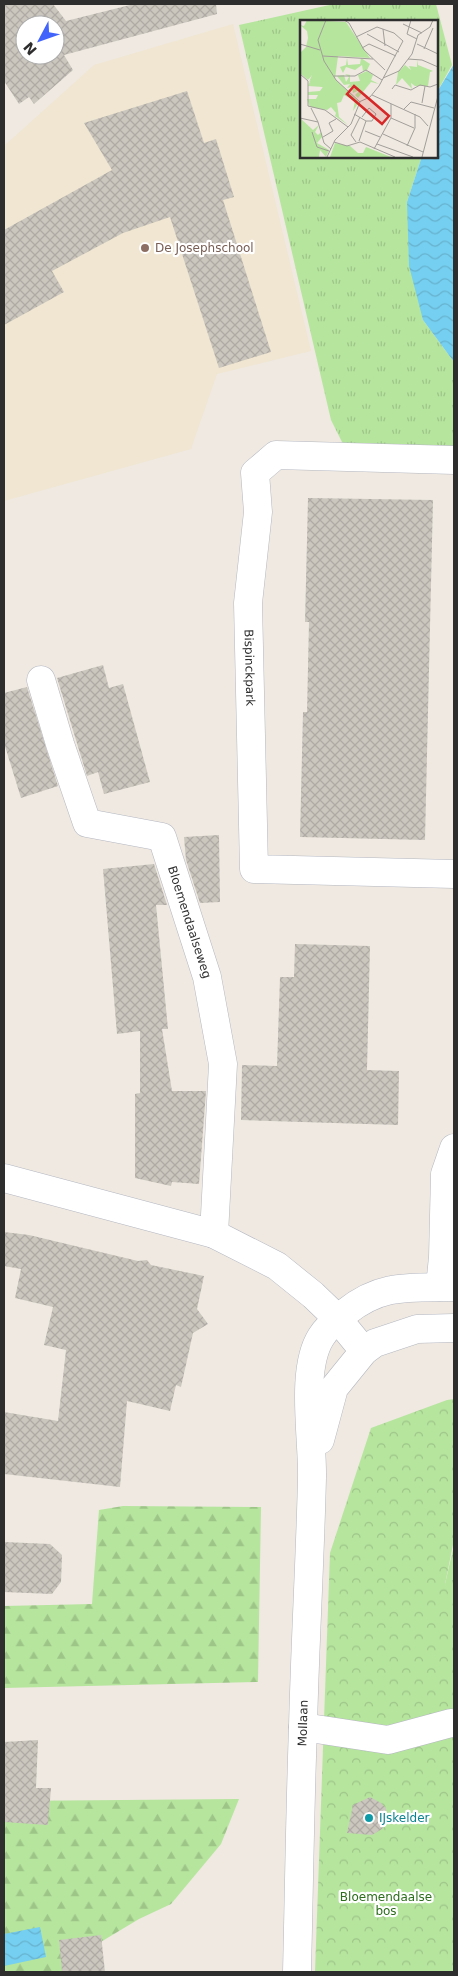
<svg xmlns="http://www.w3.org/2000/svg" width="458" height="1976" viewBox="0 0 458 1976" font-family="'DejaVu Sans',sans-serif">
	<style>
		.education { fill: #f0e6d1 }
		.grass { fill: url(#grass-tufts) }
		.forest { fill: url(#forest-firs) }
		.park { fill: url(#park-crowns) }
		.water { fill: url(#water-waves) }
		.building { fill: url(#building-cross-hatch); fill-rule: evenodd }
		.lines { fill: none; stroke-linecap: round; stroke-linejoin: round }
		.minor-casing { stroke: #b4b7c1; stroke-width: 29 }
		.minor { stroke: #fff; stroke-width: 28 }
		.education-dot { fill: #8d6e63; stroke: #fff; stroke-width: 2 }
		.culture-dot { fill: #0f9aa8; stroke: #fff; stroke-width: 2 }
		.labels { text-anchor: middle; stroke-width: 4.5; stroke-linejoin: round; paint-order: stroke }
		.education-label { font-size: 12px; fill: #785e54; stroke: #fff; text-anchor: start }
		.street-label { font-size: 12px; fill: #2e2e2e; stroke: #fff }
		.culture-label { font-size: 12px; fill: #0d838f; stroke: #fff; text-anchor: start }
		.park-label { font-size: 12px; fill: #2c6e1b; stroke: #fff }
		.inset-road { fill: none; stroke: #a29e99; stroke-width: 1 }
		.view { fill: #d62828; fill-opacity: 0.15; stroke: #d62828; stroke-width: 2.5 }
		.inset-edge { fill: none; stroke: #2e2e2e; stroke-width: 2.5 }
	</style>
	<defs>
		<pattern id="grass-tufts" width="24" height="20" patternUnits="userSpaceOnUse" patternTransform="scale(1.25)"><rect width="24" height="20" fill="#b6e59e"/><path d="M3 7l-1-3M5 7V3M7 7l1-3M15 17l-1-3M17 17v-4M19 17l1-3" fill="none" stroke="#9dc588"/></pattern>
		<pattern id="forest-firs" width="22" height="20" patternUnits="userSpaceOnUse" patternTransform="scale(1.25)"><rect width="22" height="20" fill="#b6e59e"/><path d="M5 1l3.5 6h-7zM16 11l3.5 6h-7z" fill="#9dc588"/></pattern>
		<pattern id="park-crowns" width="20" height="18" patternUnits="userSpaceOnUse" patternTransform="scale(1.25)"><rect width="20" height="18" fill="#b6e59e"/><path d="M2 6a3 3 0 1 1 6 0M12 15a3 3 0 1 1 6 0" fill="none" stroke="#9dc588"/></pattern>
		<pattern id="water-waves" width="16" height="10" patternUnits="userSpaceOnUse" patternTransform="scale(1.25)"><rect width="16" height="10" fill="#75cff0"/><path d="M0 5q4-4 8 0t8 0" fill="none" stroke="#66b2ce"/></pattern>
		<pattern id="building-cross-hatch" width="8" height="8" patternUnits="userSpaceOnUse" patternTransform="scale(1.25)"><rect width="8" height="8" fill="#cbc7bf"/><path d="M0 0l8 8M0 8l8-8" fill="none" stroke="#afaba4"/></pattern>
	</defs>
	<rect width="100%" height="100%" fill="#efe9e1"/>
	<path class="education" d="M233 24 311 351 217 374 191 449 4 501V146L94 65Z"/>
	<path class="grass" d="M334 4H436L452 65 437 92V21H302V156H422L407 202 423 320 454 362V456L348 454 331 420 239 25Z
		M454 1545V1692L445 1584Z"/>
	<path class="forest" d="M123 1506 261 1507 258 1682 4 1688V1606L92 1604 99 1510Z
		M239 1799 221 1844 171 1904 139 1919 79 1955 73 1972H4V1801Z"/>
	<path class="park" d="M454 1399V1540L445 1584 454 1608V1972H315L330 1553 371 1428 447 1400Z"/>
	<path class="water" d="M454 64V362L423 320 409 266 407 202 422 156H437V92Z
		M40 1927 46 1957 4 1966V1934Z"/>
	<path class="building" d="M4 4H53L66 21 134 4H216L217 14 64 55 73 70 34 104 29 97 19 104 4 81ZM25 25H55V55H25Z
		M187 91 204 143 216 139 234 197 223 200 271 352 219 368 170 217 123 233 52 271 64 292 4 325V230L112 170 84 123Z
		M308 498 433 500 425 840 300 837 303 712H307L309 622H305Z
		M103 665 109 688 123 684 150 782 104 794 98 772 87 776 57 678Z
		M27 687 58 786 21 798 4 743V693Z
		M219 835 220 902 200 903 186 860 184 837Z
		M154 864 167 905H156L168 1029H162L172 1091H206L199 1184 172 1182 171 1186 135 1178V1094L140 1093V1031L117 1034 103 869Z
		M295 944 370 946 367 1070 399 1071 398 1125 241 1120 242 1065 277 1066 280 977H294Z
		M4 1232 29 1235 138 1261 147 1260 151 1265 204 1276 197 1309 208 1324 193 1333 181 1387 176 1385 170 1411 127 1401 120 1487 4 1474V1412L58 1421 66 1350 44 1345 53 1307 15 1298 21 1269 4 1266Z
		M4 1542 50 1544 62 1555 61 1582 52 1594 4 1592Z
		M38 1740 36 1788H51L48 1825 4 1822V1742Z
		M370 1797 381 1803 386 1808 387 1821 382 1829 372 1835 347 1833 353 1805Z
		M101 1935 105 1972H62L59 1940Z"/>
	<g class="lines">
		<g class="minor-casing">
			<g id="minor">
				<path id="s1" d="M454 460 276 455 255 473 258 512 248 603 254 869 454 874"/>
				<path id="s2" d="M41 680 60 744 87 823 162 837 207 977 223 1064 214 1234"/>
				<path d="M4 1178 214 1234 277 1266 313 1295 337 1318 364 1351"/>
				<path d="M440 1287 443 1257 445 1174 454 1148"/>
				<path d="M320 1440 334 1388 364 1351 375 1343 417 1329 454 1328"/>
				<path d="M303 1727 388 1740 451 1723"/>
				<path id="s3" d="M297 1972C299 1890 300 1809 303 1727 305 1644 310 1561 312 1478 313 1439 300 1370 321 1337 327 1327 337 1319 346 1312 382 1283 410 1288 454 1287"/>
			</g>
		</g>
		<use href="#minor" class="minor"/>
	</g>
	<circle class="education-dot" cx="145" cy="248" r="5"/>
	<circle class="culture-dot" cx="369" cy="1818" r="5"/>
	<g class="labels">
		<g class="education-label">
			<text x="155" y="252">De Josephschool</text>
		</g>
		<g class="street-label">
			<text dy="4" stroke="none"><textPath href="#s1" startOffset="401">Bispinckpark</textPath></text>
			<text dy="4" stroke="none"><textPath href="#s2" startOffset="316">Bloemendaalseweg</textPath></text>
			<text dy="4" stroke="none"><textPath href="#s3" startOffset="249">Mollaan</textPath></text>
		</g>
		<g class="culture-label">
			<text x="379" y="1822">IJskelder</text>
		</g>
		<g class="park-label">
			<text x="386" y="1901">Bloemendaalse<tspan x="386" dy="14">bos</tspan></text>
		</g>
	</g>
	<g transform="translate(300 20)">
		<rect width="138" height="138" fill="#efe9e1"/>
		<path d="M47 38 48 45 60 44 61 38 70 44 67 50 63 51 62 45 55 50 46 47 43 53 40 47 46 45ZM117 40 118 45 133 51 130 52 128 66H115L111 63 112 69 102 58 96 65 98 52 105 45 111 50 109 46 117 47ZM0 41 32 57 59 82 53 91 55 81 44 75 41 82 37 83 39 97 48 105 35 96 36 93 31 87 27 90 10 87 7 79H16L18 75H8V72L20 71 23 67 8 66 13 54 8 60 1 54ZM67 51 73 55 71 60 79 64 71 62 58 78 55 75 60 70 53 73 52 67 47 68 50 64 44 65 37 56 44 55 46 62 49 57 45 54 50 55V62L60 61 58 55ZM0 98 13 110 19 105 15 112 18 115 21 112 22 117 17 123 29 130 26 137 20 130 19 137H0Z" fill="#b6e59e"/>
		<path d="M7 0 46 2 70 38 38 36 35 59 58 81 56 85 54 80 39 72 26 89 24 84 18 82V74H8V72H20L23 67 12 64 11 60 9 62 12 55 0 49V33L6 27 8 18 7 11 0 5 4 6ZM0 99 4 124 13 126 14 137H0ZM35 123 50 126 58 133H63L66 127 91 137H30Z" fill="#b6e59e"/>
		<path class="inset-road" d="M26 0 18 20 24 41 36 60 60 82M44 0 49 3 64 30 85 50M111 0 107 14 117 19M103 4 122 13M83 9 85 26M67 14 99 32M56 17 77 7 94 13 103 21 79 66 70 77 59 82M0 24 20 30M117 24 138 34M62 28 69 24 96 36M124 29 133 8M23 36 73 39M108 39 122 40 138 47M0 54 8 61V86L25 90 48 107M34 56H55L66 50 82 60M83 58 99 51 112 34 118 15 130 7 133 0M92 69 95 65 111 70 120 65 130 67 138 64M72 75 120 97 128 106M122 83 125 66M59 85 73 98M11 88 18 102M104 89 111 82 134 88M54 94 66 101 59 121M62 97 69 88 76 94 72 101H66M0 98 18 102 24 123 31 129M91 98 114 108M65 111 80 117M12 112 17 127 29 131M83 114 123 132M23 117 33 111 29 103 36 99M34 122 47 126 60 122 95 137M56 122 51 115 60 97M77 124 113 137M107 126 115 108V94M74 129 91 98V84M27 137 35 120 51 104 60 82M122 137 138 76"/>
		<path class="view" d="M54 66 89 96 82 104 47 74Z"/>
		<rect width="138" height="138" class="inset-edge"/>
	</g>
	<rect width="458" height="1976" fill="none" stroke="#2e2e2e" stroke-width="10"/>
	<g transform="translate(40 40) rotate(229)"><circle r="24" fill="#ffffff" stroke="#ababab"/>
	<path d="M0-4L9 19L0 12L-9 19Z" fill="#4264fb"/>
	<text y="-8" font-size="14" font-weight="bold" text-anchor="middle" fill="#2e2e2e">N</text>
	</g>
</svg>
